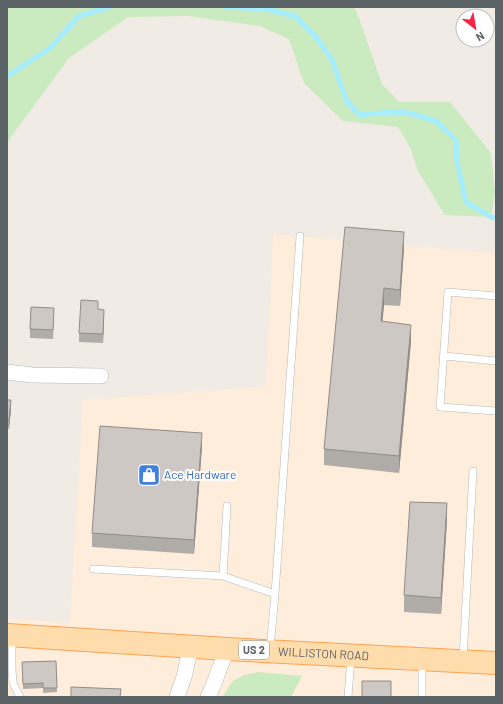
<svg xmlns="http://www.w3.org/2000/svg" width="503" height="704" viewBox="0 0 503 704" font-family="Barlow,sans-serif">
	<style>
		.commercial { fill: #ffeddb }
		.green { fill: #caeabf }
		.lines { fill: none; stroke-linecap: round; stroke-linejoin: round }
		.stream { stroke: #a6eeff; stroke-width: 5 }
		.service-casing { stroke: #b2b8bb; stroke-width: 8 }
		.minor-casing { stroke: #b2b8bb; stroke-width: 16 }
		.primary-casing { stroke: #fea14f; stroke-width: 24 }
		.service { stroke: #fff; stroke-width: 7 }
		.minor { stroke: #fff; stroke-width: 15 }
		.primary { stroke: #ffdcab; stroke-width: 22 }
		.wall { fill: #b0aca8 }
		.shaded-wall { fill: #908c88 }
		.building { fill: #cdc8c3; stroke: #908c88 }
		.labels { text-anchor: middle; stroke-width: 4; stroke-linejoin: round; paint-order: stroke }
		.shield { fill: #fff; stroke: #8d9295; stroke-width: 1 }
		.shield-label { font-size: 11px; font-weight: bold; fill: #5c6367 }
		.shop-label { font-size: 12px; fill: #366cbe; stroke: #fff; text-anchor: start }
		.street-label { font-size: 12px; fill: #5c6367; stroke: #fff }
	</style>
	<rect width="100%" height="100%" fill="#f0ebe5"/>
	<path class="commercial" d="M273 234 496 253V697H7V618L70 623 83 400 266 386Z"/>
	<path class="green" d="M7 7H352L356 10 382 84 399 102H450L491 153 495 192 491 217 445 215 417 169 411 149 398 127 343 121 304 83 289 39 260 26 188 16 128 17 69 58 13 134 7 143Z
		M258 672 302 676 291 697H222L233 681 244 675Z"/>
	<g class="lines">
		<path class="stream" d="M225 7 266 9 295 16 316 37 332 60 347 102 360 115 392 112 409 113 436 121 456 140 457 162 466 202 491 217 496 218
			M7 76 9 75 50 48 79 16 110 7"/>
		<g class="service-casing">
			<path id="service" d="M496 296 448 292 440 407 496 411
				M444 356 496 361
				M93 569 223 576 275 594
				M223 576 227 506
				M12 637V668L13 683 20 697
				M270 649 275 594 300 236
				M463 659 473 471
				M348 697 351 657
				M422 697V661"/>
		</g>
		<g class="minor-casing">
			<path id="minor" d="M7 372 32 375 101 376
				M177 697 184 677 191 646
				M208 697 213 686 227 649"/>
		</g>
		<g class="primary-casing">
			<g id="primary">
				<path id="s1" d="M7 635 227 649 496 663"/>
			</g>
		</g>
		<use href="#service" class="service"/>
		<use href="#minor" class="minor"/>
		<use href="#primary" class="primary"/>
	</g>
	<path class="wall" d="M345 227 404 248 400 306 384 305 382 322 411 341 399 473 324 465V449Z
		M98 309 104 319 103 343 79 342V333Z
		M54 317 53 339 30 338V329Z
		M7 400 11 409 9 429 7 428Z
		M202 446 194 554 92 547V533Z
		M447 520 441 614 404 612V595Z
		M56 661 57 692 43 693V688L23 689 22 662Z"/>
	<path class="shaded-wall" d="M404 232V248L400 306V290Z
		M384 288V305L381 338V321Z
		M104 310V319L103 343V334Z
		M411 325V341L399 473V456Z
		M11 400V409L9 429V420Z
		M202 433V446L194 554V540Z
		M447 503V520L441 614V598Z"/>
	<path class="building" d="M345 227 404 232 400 290 384 288 381 321 411 325 399 456 324 449Z
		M81 300 98 301V309L104 310 103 334 79 333Z
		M31 307 54 308 53 330 30 329Z
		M7 400H11L9 420 7 419Z
		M100 426 202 433 194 540 92 533Z
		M410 502 447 503 441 598 404 595Z
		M56 661 57 688H43V683L23 684 22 662Z
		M362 681H391V697H362Z
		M71 687 121 689 120 697H71Z"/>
	<defs>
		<g id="shop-square" transform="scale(1.15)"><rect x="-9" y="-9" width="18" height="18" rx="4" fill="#3f7fe0" stroke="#fff"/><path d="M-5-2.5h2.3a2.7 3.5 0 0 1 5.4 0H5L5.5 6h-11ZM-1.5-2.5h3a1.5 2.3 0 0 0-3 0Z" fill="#fff"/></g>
	</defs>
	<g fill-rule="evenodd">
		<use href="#shop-square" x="149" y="475"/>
	</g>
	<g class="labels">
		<rect class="shield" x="239" y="641" width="30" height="18" rx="3"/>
		<g class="shield-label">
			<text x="254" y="654">US 2</text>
		</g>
		<g class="shop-label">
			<text x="164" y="479">Ace Hardware</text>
		</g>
		<g class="street-label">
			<text dy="4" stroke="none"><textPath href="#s1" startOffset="317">WILLISTON ROAD</textPath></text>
		</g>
	</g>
	<rect width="503" height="704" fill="none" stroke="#5c6367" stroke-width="16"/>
	<g transform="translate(475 28) rotate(149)"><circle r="19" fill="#ffffff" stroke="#bec1c2"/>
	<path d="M0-3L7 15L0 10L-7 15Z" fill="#f92247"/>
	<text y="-6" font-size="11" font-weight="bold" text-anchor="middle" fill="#5c6367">N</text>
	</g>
</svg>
